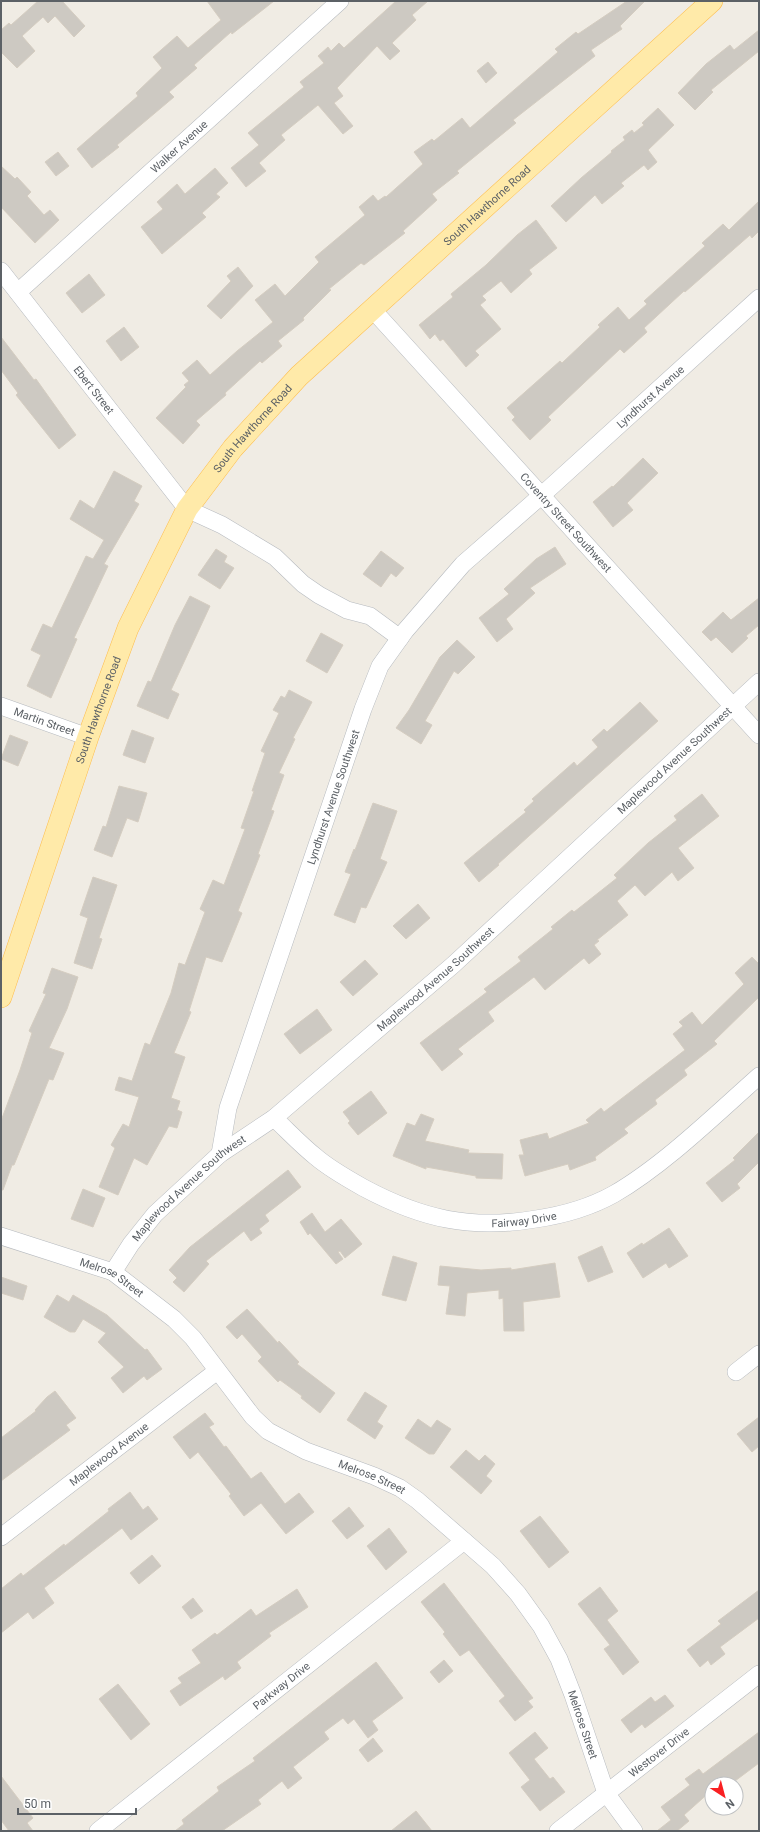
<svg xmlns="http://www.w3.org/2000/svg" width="760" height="1832" viewBox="0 0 760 1832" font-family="Roboto,sans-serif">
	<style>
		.building { fill: #cdc9c2; stroke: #d5cdc1 }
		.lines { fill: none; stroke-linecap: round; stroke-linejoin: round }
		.minor-casing { stroke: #b6babf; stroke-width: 18 }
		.major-casing { stroke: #febe4e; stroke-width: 22 }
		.minor { stroke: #fff; stroke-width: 17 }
		.major { stroke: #ffeaa9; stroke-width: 21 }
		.labels { text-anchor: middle; stroke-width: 3.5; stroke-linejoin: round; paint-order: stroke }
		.street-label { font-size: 11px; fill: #5c6166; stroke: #fff }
	</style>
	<rect width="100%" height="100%" fill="#f0ece4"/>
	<path class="building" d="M38 1H62L85 26 74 37 55 16 48 23 43 17 22 36 35 51 17 68 1 52V30L9 23 11 25Z
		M207 1H274L232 34 231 32 194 65 197 68 169 92 174 97 117 145 119 147 92 168 77 149 138 96 136 93 162 68 153 57 177 36 188 48 221 20Z
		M396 1H428L412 15 416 20 392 43 400 51 390 60 377 46 337 88 343 96 334 103 353 126 343 134 318 105 281 135 285 140 259 163 266 171 246 187 231 168 259 145 248 133 304 87 300 82 324 63 318 56 328 47 331 51 339 43 344 48Z
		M627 1H645L620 26 622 29 591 50 595 56 513 120 516 123 457 171 459 173 432 194 437 200 403 231 405 233 364 265 361 263 329 289 331 290 303 318 304 320 278 341 282 346 262 363 260 361 225 393 226 395 196 421 200 425 183 444 156 418 186 387 184 385 189 381 182 373 197 360 210 375 237 351 273 322 255 300 275 284 285 296 319 262 315 257 365 215 359 207 373 195 378 201 385 196 386 197 423 164 414 152 432 139 434 141 462 118 470 128 558 52 555 49 576 32 578 34Z
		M759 30V51L711 90 713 92 695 110 678 93 706 64 730 45 734 50Z
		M488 62 497 73 486 83 477 71Z
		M658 108 674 125 648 150 657 162 648 170 644 165 621 183 624 186 602 204 595 195 566 222 551 206 581 178 612 152 611 151 625 140 623 137 632 130 634 133 644 125 642 123Z
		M58 152 69 166 56 176 45 162Z
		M1 166 15 179 17 177 31 192 27 196 44 215 50 210 59 220 35 243 1 207Z
		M215 168 228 183 216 194 220 197 202 213 206 217 162 254 141 227 163 209 157 202 177 184 185 194Z
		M759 201V231L752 238 750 235 685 292 684 291 644 328 647 332 624 353 620 349 548 417 551 420 530 440 512 420 515 417 507 408 560 361 562 363 600 327 598 325 618 307 629 320 647 304 644 301 705 246 702 243 723 224 729 230Z
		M536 220 557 248 529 270 532 274 511 293 501 281 482 296 486 300 480 305 501 329 475 351 479 355 466 367 443 339 440 341 435 334 430 339 419 325 453 297 451 294 486 265 517 235Z
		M238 267 253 286 221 319 207 306 231 281 227 276Z
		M89 274 105 295 82 313 66 293Z
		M124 327 139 347 121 361 106 341Z
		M1 337 34 380 36 379 76 435 59 449 16 395 18 393 1 370Z
		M643 458 658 473 627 503 633 510 613 527 593 502 612 486 613 487Z
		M114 471 142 486 134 501 139 504 104 564 108 566 74 638 77 639 51 698 27 686 41 655 31 650 43 624 52 628 86 556 93 559 104 540 70 519 80 500 94 509Z
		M555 547 566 564 530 588 535 593 506 619 513 629 497 642 479 618 509 594 504 589 536 559Z
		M216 549 227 556 224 562 234 568 220 589 198 575Z
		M381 551 404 568 396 577 391 573 381 587 363 574Z
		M190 596 210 606 171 690 179 694 168 719 137 706 148 681 151 682 175 625Z
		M759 598V625L746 636 748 638 732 653 716 637 711 641 702 632 723 612 731 620Z
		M321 633 343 645 327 673 306 661Z
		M457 640 475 657 458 674 454 671 425 721 432 725 421 744 396 728 409 710 440 657Z
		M289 690 312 702 293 738 295 739 279 773 284 775 271 810 274 811 258 854 260 855 238 911 242 913 222 962 206 957 189 1011 191 1012 174 1053 185 1057 171 1098 180 1101 177 1110 182 1112 177 1128 169 1126 147 1165 134 1158 118 1195 99 1187 115 1148 111 1145 123 1124 129 1127 139 1097 115 1090 119 1077 132 1081 145 1043 150 1045 171 993 179 963 185 965 205 912 200 909 213 880 224 885 245 829 241 828 254 791H252L265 753 261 751 279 713 273 710 281 696 285 698Z
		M640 702 658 721 529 836 498 864 499 865 479 882 464 863 526 812 524 810 534 801 532 799 574 762 577 766 598 747 592 740 604 729 607 732Z
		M132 730 154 738 145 763 123 755Z
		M10 735 28 742 18 766 1 759Z
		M119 786 147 793 138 822 127 818 112 857 94 850 103 826 106 827Z
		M702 794 719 816 678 848 694 868 678 881 672 872 645 896 635 885 617 901 628 915 597 940 599 941 594 945 601 954 589 964 584 958 545 990 534 977 488 1012 494 1021 458 1049 463 1054 442 1071 420 1043 487 992 484 989 521 961 518 957 553 929 551 927 572 910 574 912 617 878 614 875 648 843 677 820 674 816Z
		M373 803 397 811 380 859 387 862 366 908 361 907 355 923 334 915 351 874 345 872 354 849 355 850Z
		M93 877 117 885 99 938 102 939 92 969 74 963 88 918 80 915Z
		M418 904 430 918 406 939 393 926Z
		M752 957 759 964V997L714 1041 717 1044 684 1070 687 1075 655 1100 657 1104 624 1129 628 1133 595 1157 596 1160 570 1170 568 1164 525 1176 519 1155H524L520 1140 547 1133 549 1139 589 1123 586 1120 601 1108 604 1112 685 1050 673 1034 683 1026 679 1022 692 1012 702 1025 744 984 735 973Z
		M365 960 378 974 353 996 340 982Z
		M52 968 78 977 67 1009 49 1048 64 1053 53 1080 49 1079 14 1165H12L3 1190H1V1121L20 1070 32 1033 29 1031 46 994 43 993Z
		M317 1009 332 1030 300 1054 284 1034Z
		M371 1091 387 1113 358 1135 348 1123 350 1121 343 1112Z
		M421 1114 434 1119 425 1141 469 1150 468 1153 503 1154 502 1179 476 1178V1176L426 1167V1169L393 1156 407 1123 415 1126Z
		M759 1132V1162L737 1184 740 1188 722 1202 706 1183 735 1160 733 1158Z
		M288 1170 301 1187 265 1215 269 1221 259 1229 262 1233 251 1241 244 1231 206 1261 209 1264 184 1292 173 1282 177 1278 169 1270 190 1247Z
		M83 1189 105 1198 93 1227 71 1219Z
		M312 1213 325 1232 341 1219 362 1244 345 1258 340 1251 338 1252 343 1259 336 1264 310 1233 308 1235 300 1222Z
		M669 1228 688 1256 669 1268 666 1263 643 1278 627 1253 642 1243 643 1245Z
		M602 1246 613 1272 588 1282 578 1257Z
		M393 1256 417 1263 406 1301 382 1295Z
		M555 1263 560 1297 523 1302 524 1331H504L503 1298 499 1299V1290L467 1293 465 1316 446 1314 450 1286 438 1285 440 1266 481 1270 511 1268V1270Z
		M1 1277 27 1286 23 1300 1 1293Z
		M57 1295 69 1302 73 1295 107 1315 145 1350 147 1349 162 1369 147 1380 144 1376 123 1393 111 1378 124 1367 98 1342 106 1333 83 1319 75 1332H70L44 1317Z
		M247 1309 278 1343 279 1341 299 1362 297 1364 335 1393 320 1413 301 1398 302 1396 280 1380 278 1382 258 1361 262 1357 242 1334 237 1339 226 1327Z
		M55 1391 76 1418 66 1425 70 1430 1 1481V1438L36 1411 35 1410 47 1397Z
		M365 1392 387 1406 377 1422 383 1426 375 1439 347 1420Z
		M205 1413 214 1424 209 1427 224 1447 226 1446 251 1479 261 1472 285 1504 299 1493 314 1512 286 1534 261 1503 244 1516 229 1496 231 1494 198 1452 190 1459 173 1437Z
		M759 1417V1446L752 1452 737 1434Z
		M418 1419 431 1428 437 1420 451 1429 434 1454H429L405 1438Z
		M466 1450 479 1461 485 1455 495 1464 486 1476 492 1481 481 1494 450 1467Z
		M130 1492 143 1510 148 1506 158 1519 131 1540 122 1528 44 1588 54 1603 33 1619 28 1612 1 1633V1589L21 1573 23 1576 64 1544 65 1546 109 1511 108 1509Z
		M349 1507 364 1526 347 1539 332 1521Z
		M540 1516 569 1552 549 1568 520 1531Z
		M389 1528 407 1552 386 1570 367 1546Z
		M152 1555 161 1566 139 1584 130 1573Z
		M444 1583 533 1698 528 1701 533 1707 515 1721 499 1701 505 1696 469 1650 460 1656 443 1634 445 1632 421 1602Z
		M600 1587 618 1611 607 1620 639 1662 623 1675 604 1649 610 1645 578 1604Z
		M297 1589 308 1607 269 1633 271 1636 237 1662 241 1668 225 1680 223 1676 180 1706 170 1691 182 1683 178 1678 201 1663 192 1650 215 1633 217 1635 251 1609 256 1616Z
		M759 1590V1618L720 1647 725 1654 711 1665 708 1660 700 1667 687 1650 721 1624 718 1621Z
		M193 1598 203 1611 191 1619 182 1607Z
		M444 1660 453 1671 439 1683 430 1672Z
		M376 1662 403 1698 372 1721 378 1730 368 1738 354 1719 348 1724 343 1718 324 1732 329 1739 293 1767 302 1778 288 1789 282 1781 258 1800 261 1804 222 1831H175L184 1824 182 1820 219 1791 217 1787 255 1761 253 1758Z
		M118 1684 150 1724 131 1740 99 1699Z
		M665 1695 674 1706 645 1728 642 1724 631 1733 621 1720 651 1697 655 1702Z
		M535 1732 548 1748 534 1759 550 1779 553 1777 565 1792 540 1811 521 1787 530 1780 509 1753Z
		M759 1732V1763L731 1784H712V1790L684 1815 689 1821 677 1831H657L671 1820 661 1807 690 1785 685 1779 699 1769 703 1774Z
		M373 1738 383 1751 368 1762 359 1750Z
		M1 1776 33 1818 27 1823 33 1831H9L1 1820Z
		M416 1811 432 1831H391Z"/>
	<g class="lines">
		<g class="minor-casing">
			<g id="minor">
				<path id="s1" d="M1 271 187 509 222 525 275 557 303 584 319 595 347 610 370 616 400 638"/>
				<path id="s2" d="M18 292 340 1"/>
				<path id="s3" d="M373 310 759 735"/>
				<path id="s4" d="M1 706 88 737"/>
				<path id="s5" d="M274 1118C288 1131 301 1145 316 1157 330 1169 348 1179 364 1188 422 1219 471 1230 536 1219 563 1215 589 1208 614 1194 664 1165 715 1115 759 1076"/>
				<path id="s6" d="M220 1154 228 1108 363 709 380 666 405 631 463 564 542 495 759 298"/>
				<path id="s7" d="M1 1236 113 1272 174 1319 193 1338 253 1417 268 1431 306 1451 374 1476 400 1488 417 1500 493 1566 518 1594 541 1626 559 1659 573 1695 606 1793 634 1831"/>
				<path id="s8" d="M113 1272 131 1244 155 1214 220 1154 274 1118 453 965 759 682"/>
				<path d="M736 1372 759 1354"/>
				<path id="s9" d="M1 1537 217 1371"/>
				<path id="s10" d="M98 1831 464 1541"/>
				<path id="s11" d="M558 1831 759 1674"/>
			</g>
		</g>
		<g class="major-casing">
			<g id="major">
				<path id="s12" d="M1 997 88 737 128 628 187 509 233 448 299 376 712 1"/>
			</g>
		</g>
		<use href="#minor" class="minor"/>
		<use href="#major" class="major"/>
	</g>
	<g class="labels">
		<g class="street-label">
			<text dy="4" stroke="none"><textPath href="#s2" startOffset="217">Walker Avenue</textPath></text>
			<text dy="4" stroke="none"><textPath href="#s12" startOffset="951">South Hawthorne Road</textPath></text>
			<text dy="4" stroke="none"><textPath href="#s1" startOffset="151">Ebert Street</textPath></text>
			<text dy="4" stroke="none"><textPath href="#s6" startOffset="897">Lyndhurst Avenue</textPath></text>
			<text dy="4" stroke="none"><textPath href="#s12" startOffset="627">South Hawthorne Road</textPath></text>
			<text dy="4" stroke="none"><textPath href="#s3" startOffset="287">Coventry Street Southwest</textPath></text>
			<text dy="4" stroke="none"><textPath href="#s12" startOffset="303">South Hawthorne Road</textPath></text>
			<text dy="4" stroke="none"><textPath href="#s4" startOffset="46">Martin Street</textPath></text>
			<text dy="4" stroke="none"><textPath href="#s8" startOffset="762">Maplewood Avenue Southwest</textPath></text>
			<text dy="4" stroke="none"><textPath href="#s6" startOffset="375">Lyndhurst Avenue Southwest</textPath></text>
			<text dy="4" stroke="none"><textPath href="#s8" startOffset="438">Maplewood Avenue Southwest</textPath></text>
			<text dy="4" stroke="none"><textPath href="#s8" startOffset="114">Maplewood Avenue Southwest</textPath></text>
			<text dy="4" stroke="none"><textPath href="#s5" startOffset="281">Fairway Drive</textPath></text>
			<text dy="4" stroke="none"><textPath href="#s7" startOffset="119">Melrose Street</textPath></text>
			<text dy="4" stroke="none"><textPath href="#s9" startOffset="136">Maplewood Avenue</textPath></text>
			<text dy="4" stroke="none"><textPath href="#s7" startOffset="455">Melrose Street</textPath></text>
			<text dy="4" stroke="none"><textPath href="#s10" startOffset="234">Parkway Drive</textPath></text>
			<text dy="4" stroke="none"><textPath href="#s7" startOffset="791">Melrose Street</textPath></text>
			<text dy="4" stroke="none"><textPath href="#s11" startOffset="128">Westover Drive</textPath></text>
		</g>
	</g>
	<rect width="760" height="1832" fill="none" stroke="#5c6166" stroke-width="4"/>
	<g transform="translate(724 1796) rotate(144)"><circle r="19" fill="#ffffff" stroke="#bec0c2"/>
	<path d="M0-3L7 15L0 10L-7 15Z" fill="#f92022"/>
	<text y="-6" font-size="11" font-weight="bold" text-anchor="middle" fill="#5c6166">N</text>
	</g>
	<path d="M18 1808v6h118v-6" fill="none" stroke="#5c6166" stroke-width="2"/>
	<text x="24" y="1808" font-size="12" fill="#5c6166" stroke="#ffffff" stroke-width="3" paint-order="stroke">50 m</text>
</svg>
